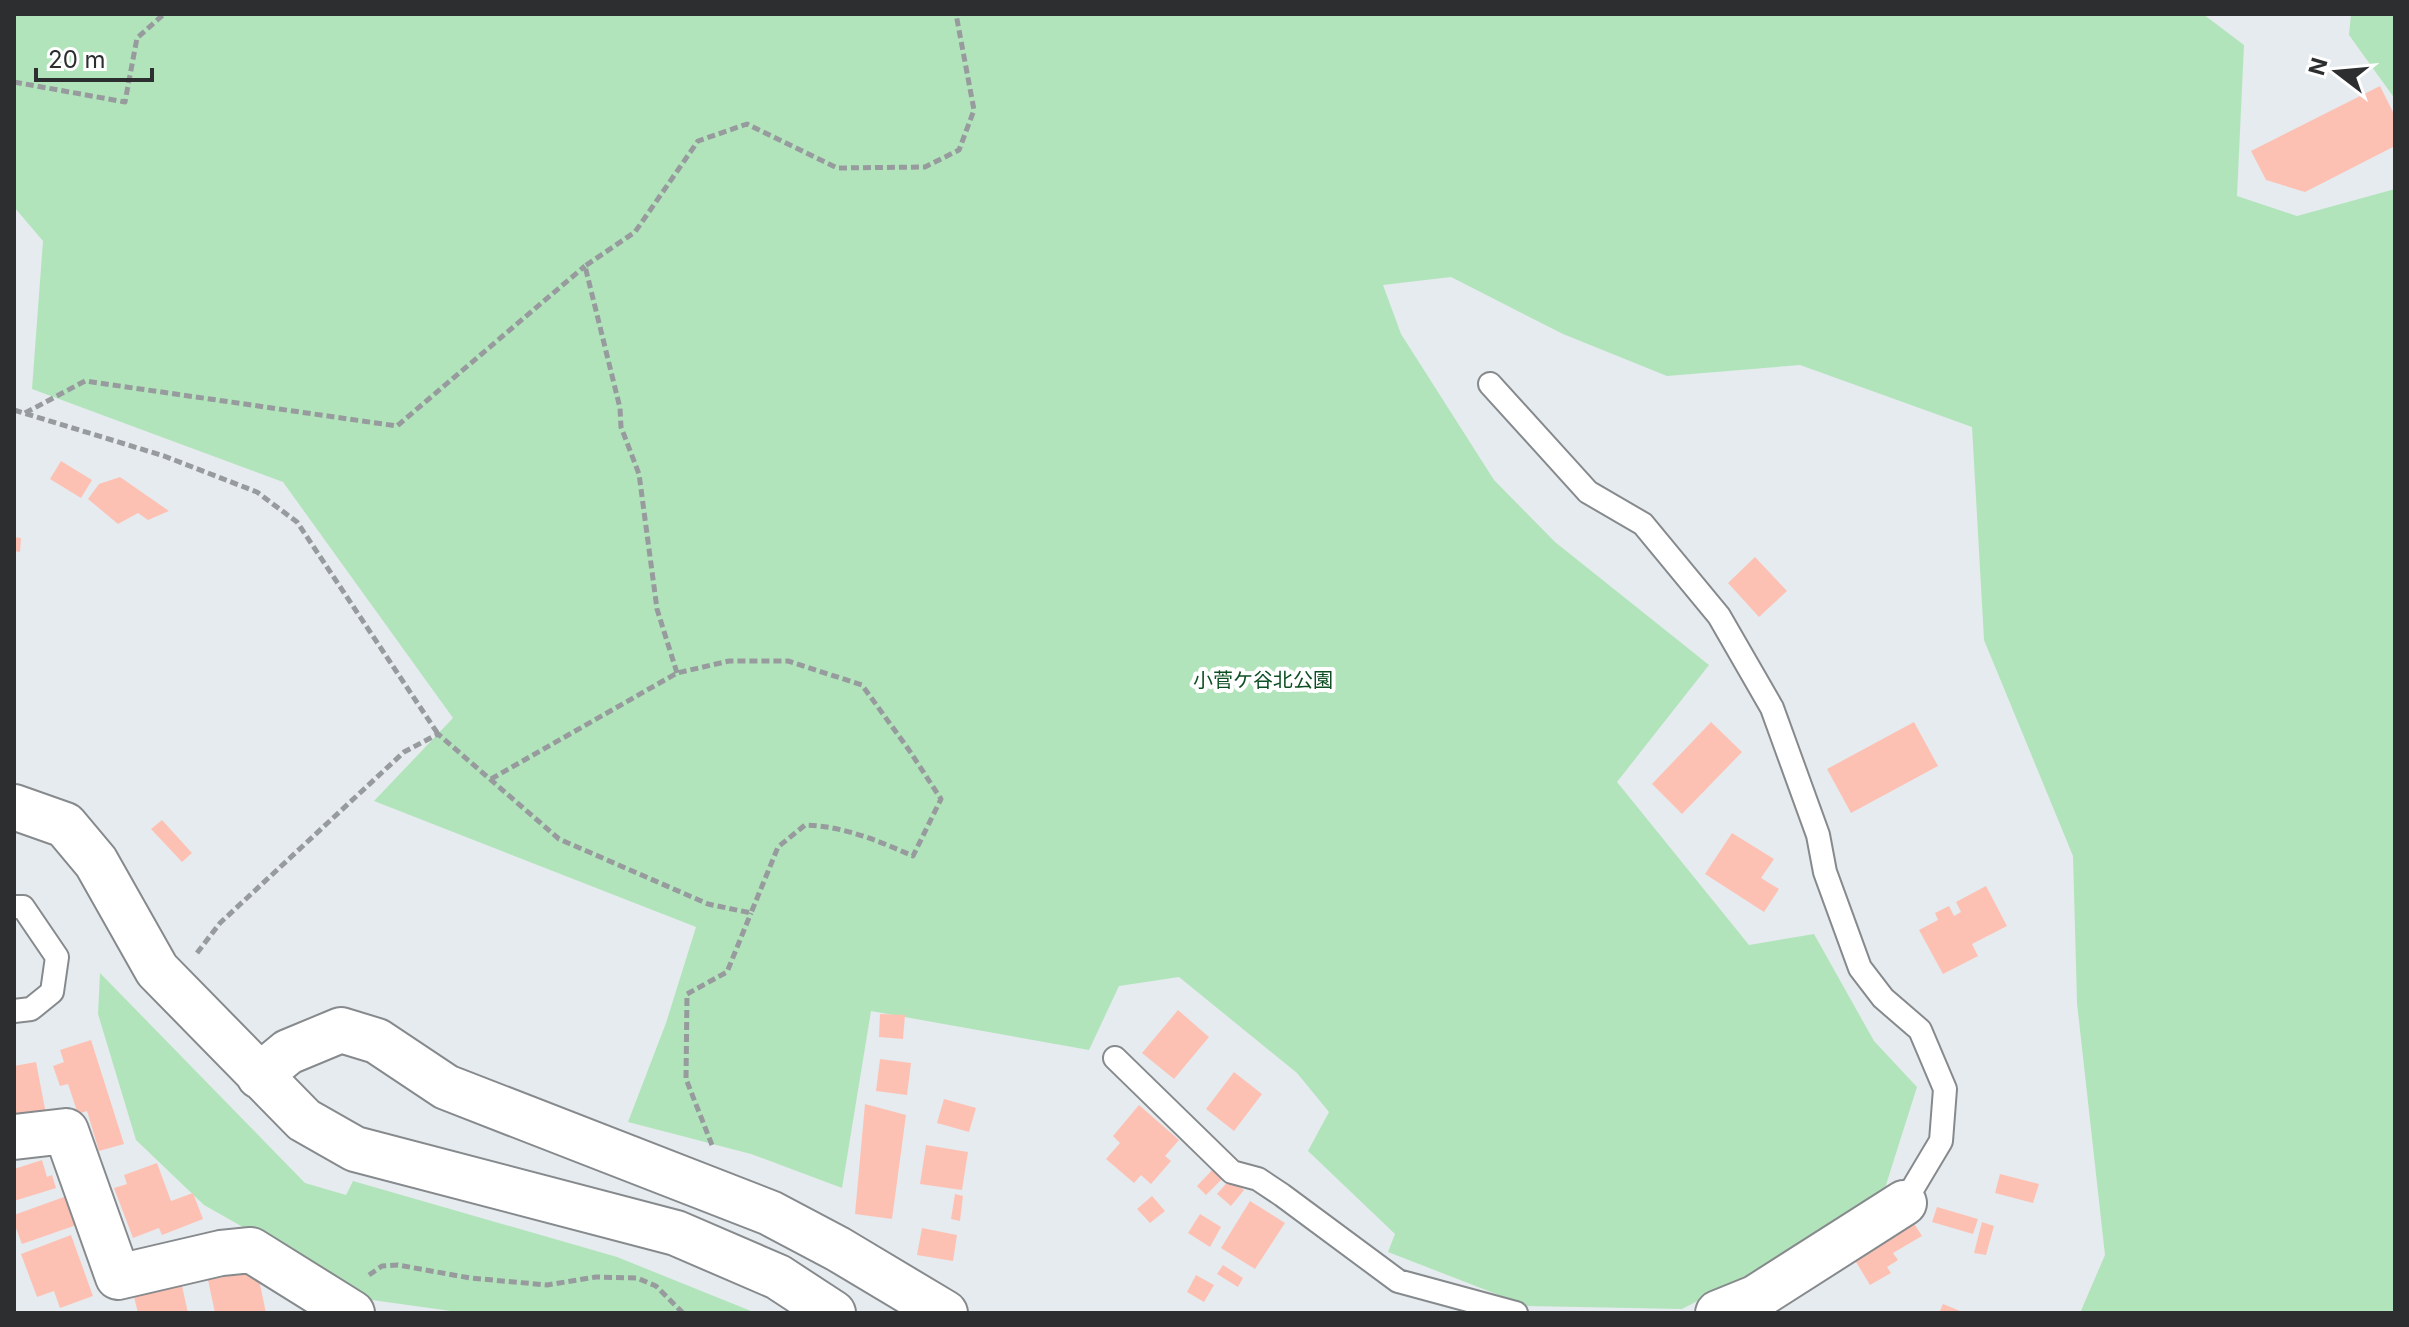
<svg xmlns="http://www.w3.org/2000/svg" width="2409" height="1327" viewBox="0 0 2409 1327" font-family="Inter,'Noto Sans JP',sans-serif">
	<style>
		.green { fill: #b2e4bb }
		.building { fill: #fdc1b4 }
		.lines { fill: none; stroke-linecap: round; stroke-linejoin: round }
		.lane-casing { stroke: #868a8d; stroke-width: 26 }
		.street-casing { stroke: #868a8d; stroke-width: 48 }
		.path { stroke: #979b9e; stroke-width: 5; stroke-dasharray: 8 4; stroke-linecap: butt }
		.lane { stroke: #fff; stroke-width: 22 }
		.street { stroke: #fff; stroke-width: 44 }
		.labels { text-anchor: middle; stroke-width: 8; stroke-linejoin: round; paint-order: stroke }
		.park-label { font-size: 20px; fill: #0d4f23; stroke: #fff }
	</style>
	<rect width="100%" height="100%" fill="#e6ebef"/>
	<path class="green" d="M14 14H2203L2244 45 2237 196 2297 216 2395 189V1313H2080L2105 1255 2077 1003 2073 856 1984 640 1972 427 1800 365 1667 376 1563 334 1451 277 1383 285 1401 334 1494 480 1555 542 1709 665 1617 782 1749 945 1814 934 1874 1041 1917 1087 1879 1207 1682 1309 1527 1306 1388 1252 1395 1234 1308 1151 1329 1112 1297 1073 1179 977 1119 986 1089 1050 871 1011 842 1188 751 1154 628 1122 666 1023 696 927 374 801 453 718 283 482 32 389 43 241 14 207Z
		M2351 14H2395V99L2349 35Z
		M100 973 305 1183 346 1195 353 1181 617 1257 756 1313H465L372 1300 204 1205 136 1140 98 1014Z"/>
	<path class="building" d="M2380 86 2395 116V146L2305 192 2266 180 2251 151Z
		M61 461 92 480 81 498 50 479Z
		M120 477 169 511 148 520 138 513 118 524 88 499 99 484Z
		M14 537 21 538 20 552 14 551Z
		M1755 557 1787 591 1759 617 1728 583Z
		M1711 722 1742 752 1682 814 1652 784Z
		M1914 722 1938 766 1851 813 1827 769Z
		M162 820 192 853 182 862 151 829Z
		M1732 833 1774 859 1761 878 1779 889 1764 912 1705 874Z
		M1986 886 2007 926 1972 944 1978 956 1943 974 1919 930 1938 920 1935 913 1949 906 1954 916 1961 912 1956 902Z
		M1178 1010 1209 1037 1174 1079 1142 1053Z
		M880 1014 905 1015 903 1039 879 1037Z
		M91 1040 124 1144 99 1151 87 1111 78 1114 68 1084 60 1086 53 1066 64 1062 60 1050Z
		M880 1059 911 1063 907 1095 876 1091Z
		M36 1062 46 1114 14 1120V1066Z
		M1234 1072 1262 1094 1234 1131 1206 1109Z
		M944 1099 976 1108 969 1132 937 1123Z
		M865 1104 906 1115 892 1219 855 1214Z
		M1139 1105 1179 1140 1165 1156 1171 1161 1151 1184 1141 1175 1134 1183 1106 1159 1120 1143 1113 1136Z
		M926 1145 968 1152 962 1190 920 1184Z
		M42 1160 47 1177 52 1175 56 1188 14 1201V1169Z
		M157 1163 171 1201 193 1193 203 1219 162 1235 159 1228 133 1238 114 1188 127 1184 124 1175Z
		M1213 1169 1223 1178 1206 1195 1197 1186Z
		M2000 1174 2039 1184 2033 1203 1995 1193Z
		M1230 1179 1244 1190 1231 1206 1217 1194Z
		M75 1193 85 1222 22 1244 14 1223V1215Z
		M955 1194 963 1196 960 1221 951 1219Z
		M1152 1196 1165 1211 1150 1223 1137 1209Z
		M1250 1201 1285 1223 1255 1269 1221 1248Z
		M1937 1207 1978 1219 1973 1234 1932 1222Z
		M1200 1214 1221 1227 1210 1247 1188 1233Z
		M1913 1222 1922 1236 1893 1253 1898 1260 1887 1267 1891 1273 1870 1285 1853 1257Z
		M1982 1222 1994 1226 1986 1255 1974 1253Z
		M922 1228 957 1235 953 1261 917 1255Z
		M71 1235 93 1296 60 1308 54 1291 37 1297 21 1254Z
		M1223 1265 1243 1278 1238 1287 1217 1274Z
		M257 1270 266 1313H215L208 1280Z
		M1196 1275 1214 1285 1204 1302 1187 1292Z
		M182 1286 188 1313H138L134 1297Z
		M1943 1304 1965 1313H1939Z"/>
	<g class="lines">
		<g class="lane-casing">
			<path id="lane" d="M1490 384 1588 492 1643 524 1719 616 1772 708 1818 835 1825 872 1860 968 1883 998 1920 1030 1945 1089 1941 1141 1904 1203
				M14 907H23L57 957 52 992 31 1009 14 1011
				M1115 1058 1232 1172 1258 1179 1282 1195 1398 1281 1516 1313"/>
		</g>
		<g class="street-casing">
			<path id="street" d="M14 807 65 825 96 862 157 970 304 1120 355 1149 676 1233 778 1277 833 1313
				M259 1076 288 1052 341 1030 377 1041 446 1087 770 1213 838 1249 945 1313
				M14 1137 66 1131 118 1277 221 1253 251 1250 352 1313
				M1718 1313 1755 1298 1904 1203"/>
		</g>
		<path class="path" d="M14 82 125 102 137 38 164 14
			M14 410 164 456 257 492 297 522 438 734
			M25 413 85 381 397 426 585 266
			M677 673 657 609 639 474 621 427 620 408 585 266 635 232 698 141 747 124 837 168 925 167 959 150 974 110 956 14
			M197 953 220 923 404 752 438 734 559 839 708 904 751 913 778 847 805 825C843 826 879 841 913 856L941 799 909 750 862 685 788 661H729L677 673 491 779
			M712 1145 686 1079 687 994 727 972 751 913
			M369 1275 382 1266 398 1265 470 1278 547 1285 596 1277 637 1278 656 1286 683 1313"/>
		<use href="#lane" class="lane"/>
		<use href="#street" class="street"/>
	</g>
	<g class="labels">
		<g class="park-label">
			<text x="1263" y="687">小菅ケ谷北公園</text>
		</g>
	</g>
	<rect width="2409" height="1327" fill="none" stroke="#2c2e2f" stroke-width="32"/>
	<g transform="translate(2337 72) rotate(286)" stroke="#ffffff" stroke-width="6" paint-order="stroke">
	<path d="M0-6L14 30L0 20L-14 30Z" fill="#2c2e2f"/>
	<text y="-12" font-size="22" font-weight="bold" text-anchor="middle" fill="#2c2e2f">N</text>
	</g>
	<path d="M36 68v12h116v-12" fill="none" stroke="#2c2e2f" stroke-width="4"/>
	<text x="48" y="68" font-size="24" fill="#2c2e2f" stroke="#ffffff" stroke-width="6" paint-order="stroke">20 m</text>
</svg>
